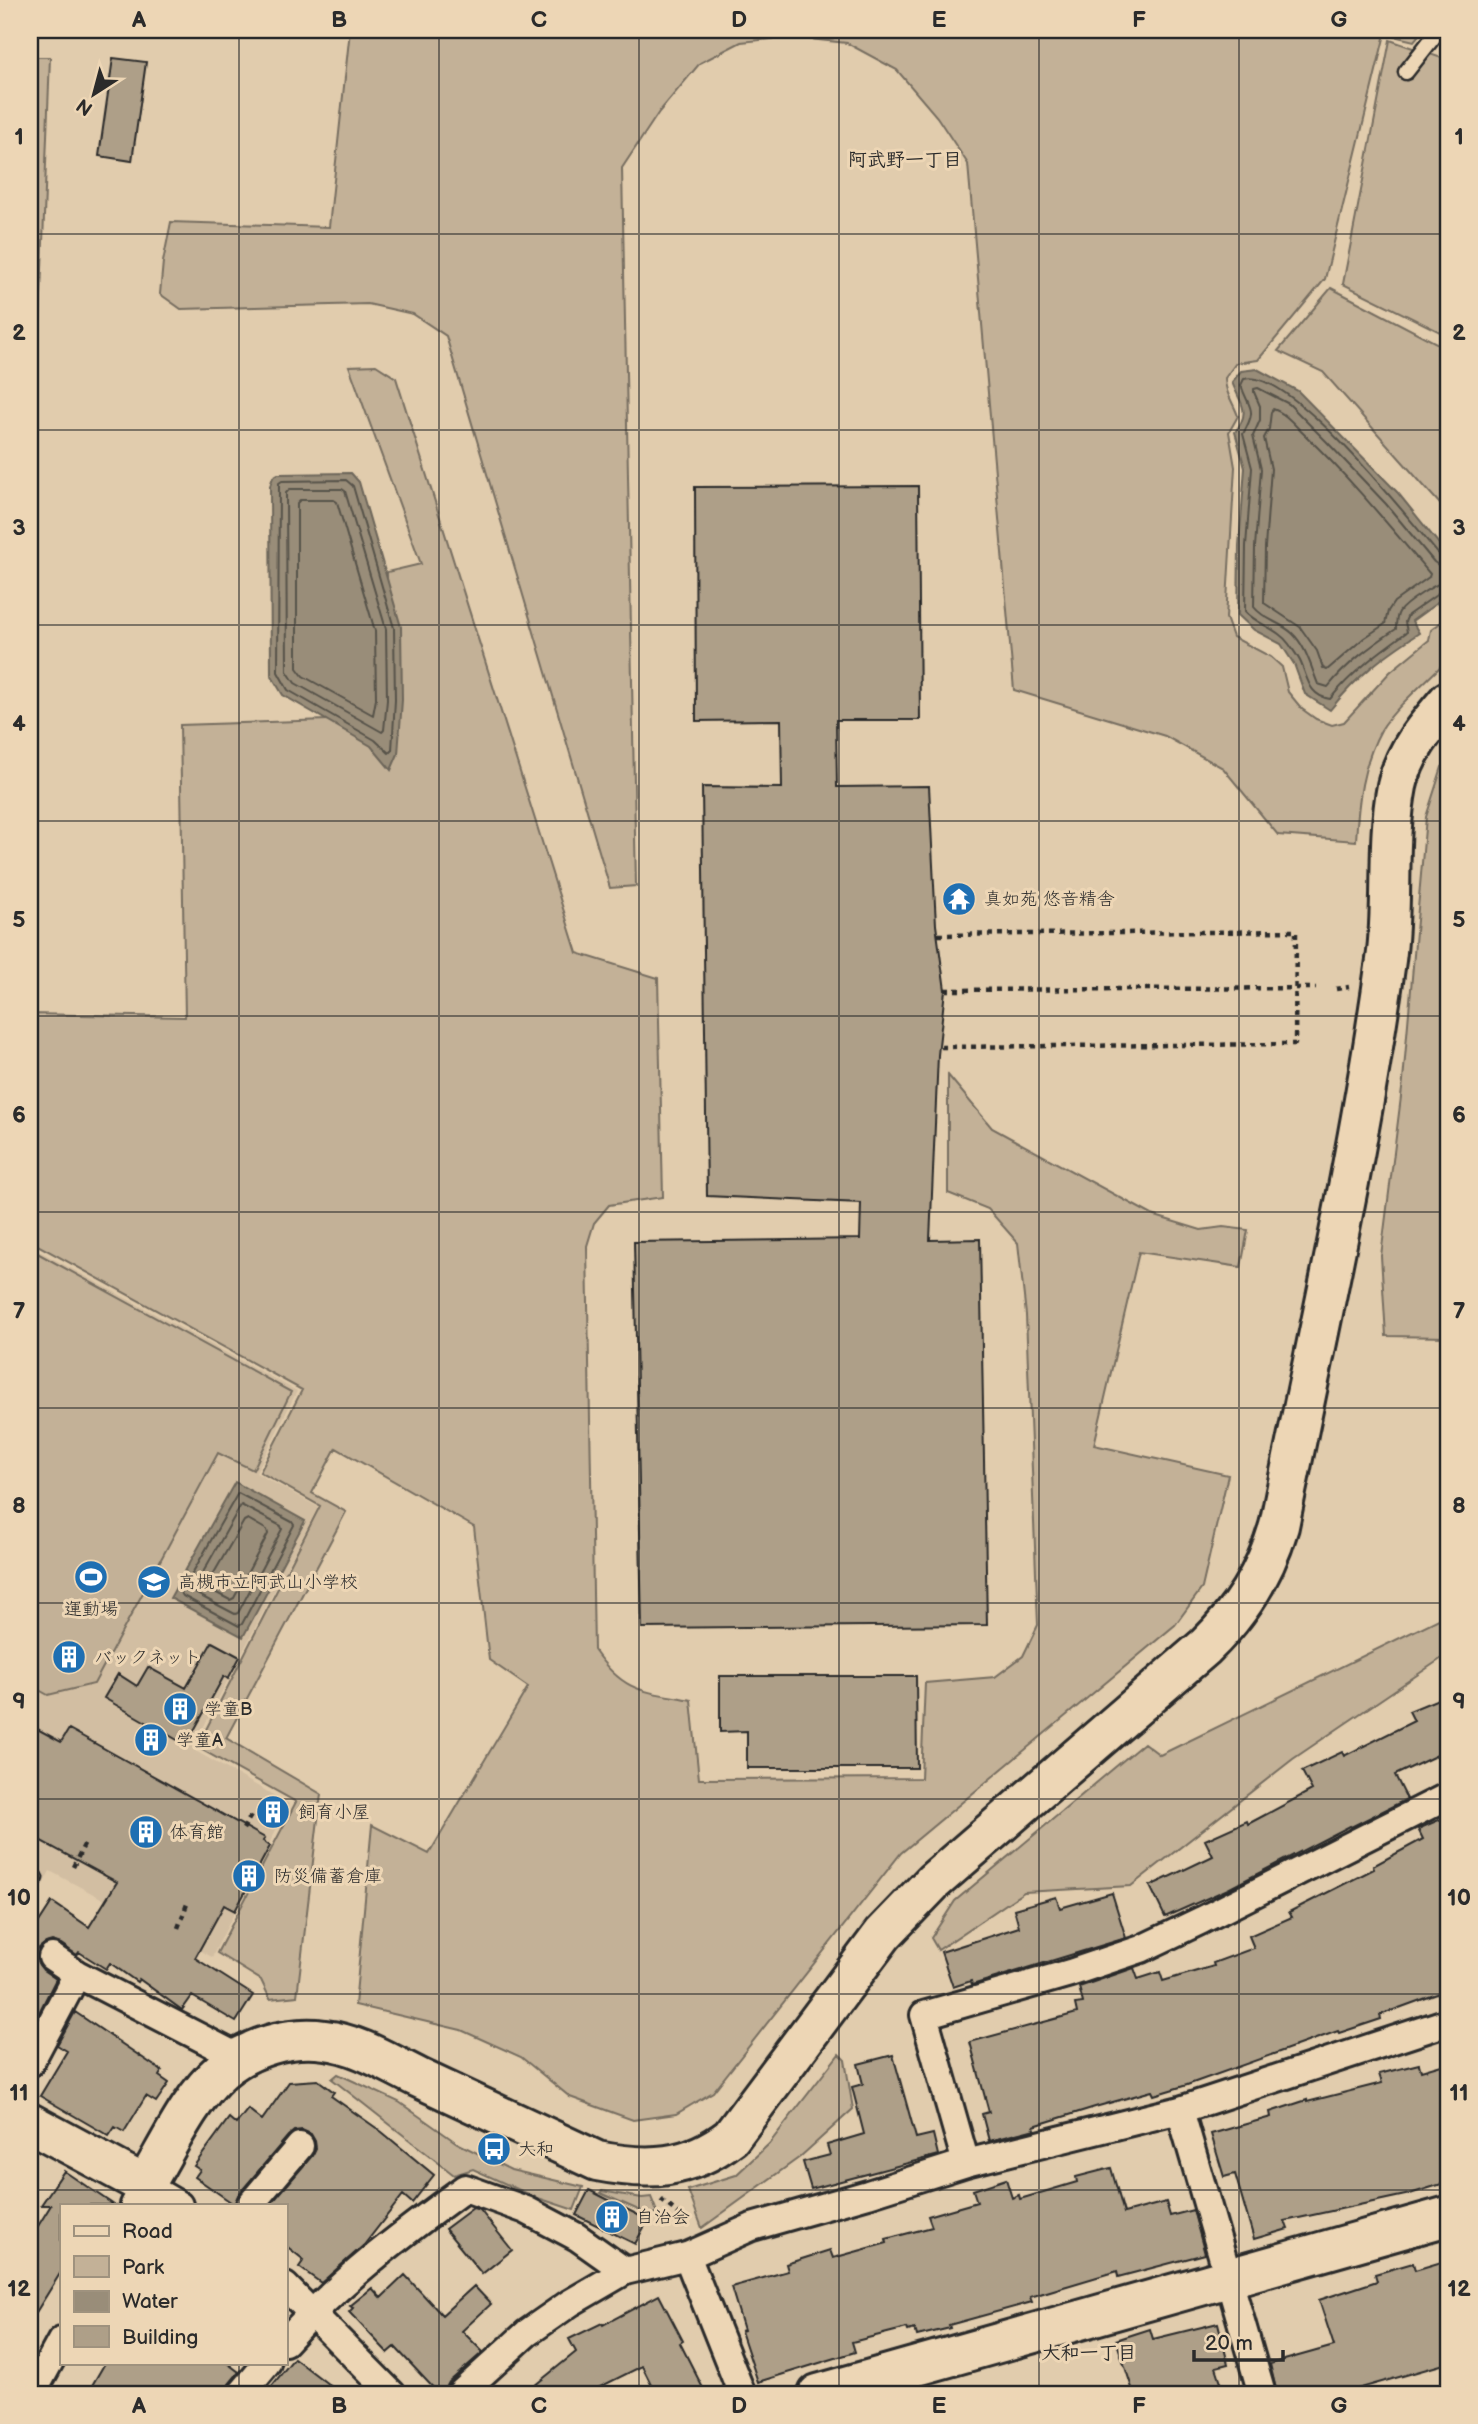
<svg xmlns="http://www.w3.org/2000/svg" width="1478" height="2424" viewBox="0 0 1478 2424" font-family="'Balsamiq Sans','Klee One',sans-serif">
	<style>
		.built { fill: #d2bea2 }
		.green { fill: #c3b197; stroke: #776e61; stroke-width: 2 }
		.water { fill: #998d79; stroke: #6d665a; stroke-width: 2 }
		.lines { fill: none; stroke-linecap: round; stroke-linejoin: round }
		.shore { stroke: #57524a; stroke-width: 2 }
		.building { fill: #ae9f88; stroke: #2b2b2b; stroke-width: 2 }
		.lane-casing { stroke: #2b2b2b; stroke-width: 19 }
		.street-casing { stroke: #2b2b2b; stroke-width: 32 }
		.secondary-casing { stroke: #2b2b2b; stroke-width: 44 }
		.path { stroke: #2b2b2b; stroke-width: 4.5; stroke-dasharray: 5 5; stroke-linecap: butt }
		.lane { stroke: #edd6b5; stroke-width: 14 }
		.street { stroke: #edd6b5; stroke-width: 26 }
		.secondary { stroke: #edd6b5; stroke-width: 38 }
		.grid { fill: none; stroke: #2b2b2b; stroke-width: 2; stroke-opacity: 0.55 }
		.labels { text-anchor: middle; stroke-width: 6; stroke-linejoin: round; paint-order: stroke }
		.poi-label { font-size: 18px; fill: #2b2b2b; stroke: #edd6b5; text-anchor: start }
		.neighbourhood-label { font-size: 19px; font-weight: bold; fill: #2b2b2b; stroke: #edd6b5 }
		.neatline { fill: none; stroke: #2b2b2b; stroke-width: 2.5 }
		.grid-label { font-size: 23px; text-anchor: middle; font-weight: bold; fill: #2b2b2b }
	</style>
	<rect width="100%" height="100%" fill="#e1ccad"/>
	<filter id="ink" filterUnits="userSpaceOnUse"><feTurbulence type="fractalNoise" baseFrequency=".0143" numOctaves="2"/><feDisplacementMap in="SourceGraphic" scale="14" xChannelSelector="R" yChannelSelector="G"/><feConvolveMatrix kernelMatrix="1 2 1 2 8 2 1 2 1" color-interpolation-filters="sRGB"/></filter>
	<g filter="url(#ink)">
		<path class="built" d="M30 1246 297 1391 256 1473 318 1507 192 1749 289 1804 212 1957 50 1871 30 1909Z"/>
		<path class="green" d="M350 30H1423L1414 41 1385 34 1325 279 1258 360 1236 363 1225 378C1225 393 1233 402 1238 416L1229 432 1235 467 1226 618 1233 637 1271 657 1282 667 1288 692 1302 709 1316 719 1332 725 1344 722 1390 672 1429 640 1431 630 1448 617V659C1429 679 1395 707 1381 730 1362 765 1358 802 1356 841L1278 835 1223 768 1165 736 1014 690 968 164 937 117 897 70 847 43 790 37 741 42 700 63 659 112 622 168 636 886 610 888 446 336 413 314 368 304 181 309 160 294 163 262 171 222 329 227Z
			M1390 40 1444 59 1448 56V336L1343 284Z
			M30 57H50L40 322H30Z
			M1331 288 1448 349V513L1323 372 1278 351Z
			M376 365 396 378 577 953 658 978 663 1197 609 1205 594 1223 587 1246 594 1650C624 1693 643 1691 691 1700L699 1779 921 1778 925 1683 995 1677 1023 1656 1038 1625 1026 1315 1018 1243 988 1209 948 1193V1075L992 1128 1152 1215 1201 1230 1223 1227 1248 1230 1241 1267 1139 1252 1094 1445 1228 1475 1202 1588 1175 1625 901 1853 713 2092 676 2114 633 2120 570 2097 521 2057 461 2030 355 2005 372 1825 429 1854 528 1687 489 1660 474 1527 336 1448 312 1493 346 1512 226 1738 321 1794 297 1996 270 1999 261 1980 217 1953 296 1802 197 1747 320 1506 260 1472 302 1390 30 1241V1014L185 1017 180 725 388 718 387 572 421 564 349 366Z
			M1448 761V1337L1386 1336 1381 1256 1403 1081 1426 817 1442 767Z
			M30 1249 291 1392 253 1470 218 1453 94 1684 48 1695 30 1685Z
			M1448 1610V1654L1293 1759 1131 1886 1024 1892 938 1950 931 1938 955 1901 1144 1743 1160 1755 1439 1619Z
			M839 2054 845 2060 853 2109 800 2157 702 2228 688 2190 736 2175 769 2144Z
			M338 2074 399 2102 457 2143 511 2170 583 2187 574 2210 535 2197 473 2169 454 2175 332 2079Z
			M602 2191 642 2198 651 2197 657 2212 652 2216 600 2193Z"/>
		<path class="water" d="M1257 369 1298 391 1398 493 1448 555V595L1412 621 1419 633C1382 657 1358 675 1330 710L1305 694 1294 664 1281 644 1254 630 1238 615 1239 546 1245 468 1235 432C1252 410 1240 404 1232 382L1241 371Z
			M351 473 359 482 401 627 402 700 398 754 391 770 371 746 283 695 271 675 270 486 273 477 278 474Z
			M235 1482 305 1521 243 1637 170 1598Z"/>
		<g class="lines">
			<path class="shore" d="M1273 409C1286 413 1296 427 1306 436 1351 479 1390 527 1430 574L1429 577 1394 602 1388 611 1385 624 1364 638 1327 670 1323 668 1317 651 1300 627 1264 603 1265 547 1271 469 1264 438 1269 429 1271 412Z
				M346 480 353 486 394 628 395 700 392 750 389 753 375 740 288 690 278 672 279 483 282 481Z
				M290 489H342L345 491 386 629 387 700 384 730 382 732 295 683 287 671 286 493Z
				M300 500H334L337 502 375 631 376 699 373 715 303 676 297 668V503Z
				M1448 559 1440 556C1411 521 1289 366 1244 379L1241 385C1249 410 1258 407 1243 434L1252 468 1246 546 1245 611C1257 625 1279 629 1289 644 1293 650 1298 656 1301 663 1308 679 1309 696 1330 699 1353 671 1378 653 1407 632L1405 622 1408 615 1442 591 1448 590
				M1448 568 1441 567 1434 562 1386 504 1327 442 1289 404 1258 388 1254 389V392L1260 406V420L1253 436 1261 469 1255 547 1254 607C1264 620 1280 622 1292 633 1306 646 1311 667 1318 684L1328 687C1347 663 1371 646 1396 629 1396 624 1396 617 1399 612 1405 603 1437 582 1448 581
				M238 1493 292 1522 294 1525 242 1624 239 1626 183 1596 181 1593Z
				M241 1505 281 1526 282 1529 238 1613 235 1614 195 1593 193 1590Z
				M248 1519 267 1530 268 1534 234 1598 230 1600 209 1589 207 1585 244 1521Z"/>
		</g>
		<path class="building" d="M113 58 146 62 132 161 99 156Z
			M918 486 920 720H836L837 787 929 786 936 925 945 990 938 1055 930 1240 980 1239 987 1625 642 1628 634 1242 860 1239 861 1203 707 1196 702 787 782 788 781 720 696 721 695 487Z
			M212 1642 240 1657 228 1679 224 1676 186 1745 104 1698 118 1674 137 1686 148 1667 186 1688Z
			M720 1676H916L917 1768H747V1731L720 1732Z
			M1448 1695V1750L1395 1775 1407 1799 1351 1827 1350 1826 1228 1889 1165 1917 1150 1886 1213 1856 1205 1840 1247 1821 1248 1824 1312 1790 1302 1771 1342 1752 1344 1756 1414 1721 1409 1711Z
			M30 1725 61 1742 69 1729 265 1838 263 1841 270 1846 235 1911 224 1905 195 1958 253 1995 236 2022 192 1996 182 2010 139 1979 137 1982 110 1963 106 1969 79 1952 77 1955 61 1944 52 1941 46 1943 39 1948 36 1957 38 1963 43 1970 56 1979 30 2030V1936L52 1902 89 1927 117 1882 30 1835Z
			M1448 1816V1990L1380 2015 1381 2019 1339 2033 1338 2031 1187 2085 1154 2095 1152 2091 1095 2107 1034 2126 1035 2129 989 2141 982 2114 989 2112 970 2042 1077 2013 1075 2004 1083 2003 1079 1987 1134 1968 1138 1979 1160 1972 1163 1981 1214 1966 1213 1963 1254 1948 1249 1936 1292 1917 1289 1912 1374 1869 1373 1866 1423 1839 1418 1829Z
			M1112 1893 1126 1938 972 1985 971 1981 953 1987 941 1952 1019 1927 1014 1909 1056 1897 1060 1908Z
			M75 2012 162 2071 159 2076 169 2083 156 2102 146 2096 124 2132 115 2127 109 2136 40 2096 67 2051 57 2045Z
			M893 2055 916 2138 933 2134 938 2155 811 2189 803 2162 830 2155 827 2145 864 2134 852 2087 863 2084 858 2064Z
			M1448 2063V2182L1410 2194 1285 2221 1288 2229 1254 2239 1235 2174 1224 2177 1211 2134 1271 2117 1270 2112 1307 2100V2102L1382 2083 1379 2074 1419 2064 1421 2071Z
			M318 2080 334 2092 331 2096 382 2132 434 2175 412 2203 403 2195 364 2245 321 2283 299 2267 304 2260 285 2245V2205H270L312 2156 316 2148 315 2141 311 2134 302 2130 294 2131 288 2136 238 2195 235 2205 195 2177 200 2170 194 2166 229 2118 236 2124 248 2109 262 2120 289 2082Z
			M1111 2168 1124 2213 1166 2202 1170 2216 1193 2210 1205 2254 1118 2277 1117 2271 1030 2297 1032 2302 949 2325 950 2328 917 2336 915 2329 908 2331 907 2328 852 2342 855 2352 758 2382 741 2331 744 2330 731 2287 788 2271 786 2264 830 2250 833 2258 887 2243 886 2239 932 2227 928 2216 977 2202 973 2190 1006 2179 1012 2198 1019 2195 1020 2199 1077 2182 1076 2177Z
			M64 2171 114 2205H61V2272L30 2322V2239L51 2205H41Z
			M589 2190 648 2220 635 2244 576 2215Z
			M473 2208 480 2210 512 2250 482 2274 445 2229Z
			M1448 2260V2363L1340 2394H1277L1270 2364 1334 2346 1319 2300 1377 2281 1375 2274 1413 2263 1415 2270Z
			M405 2275 442 2315 474 2286 491 2304 462 2331 483 2352 449 2382 443 2394H439L395 2347 388 2353 349 2312 353 2308 350 2306 372 2288 381 2298Z
			M659 2295 683 2341 680 2343 706 2394H656L642 2366 586 2394H524L576 2352 569 2339 602 2323 603 2325Z
			M1218 2323 1228 2364 1216 2367 1225 2394H1134L1116 2340 1150 2329 1153 2339Z
			M294 2358 341 2394H261L265 2390 267 2392Z
			M105 2363H227L239 2372 229 2384 226 2394H87Z"/>
		<g class="lines">
			<g class="lane-casing">
				<path id="lane" d="M1406 72 1439 30
					M30 1887 35 1878"/>
			</g>
			<g class="street-casing">
				<path id="street" d="M52 1957 77 1974
					M30 2063 77 1974 240 2058
					M1180 2110 1262 2394
					M966 2163 924 2015 1070 1973 1141 1949 1202 1920 1448 1796
					M134 2205 145 2185 179 2205
					M250 2205 300 2146
					M687 2256 742 2394
					M285 2286 392 2394
					M285 2342C337 2283 402 2234 465 2188L526 2210 577 2237 625 2271
					M32 2394 61 2341
					M241 2394 267 2363
					M460 2394 527 2333 570 2303 625 2271 687 2256 752 2227 868 2194 966 2163 1180 2110 1448 2022"/>
			</g>
			<g class="secondary-casing">
				<path id="secondary" d="M30 2123 145 2185C167 2149 189 2099 221 2071 249 2047 289 2035 325 2040 359 2044 388 2063 419 2078 478 2105 537 2133 597 2161 648 2171 688 2170 731 2137L883 1934 933 1882 1205 1647C1241 1612 1265 1574 1279 1526 1317 1338 1360 1150 1386 960 1394 902 1386 843 1397 786 1404 752 1426 727 1448 701
					M818 2394 1448 2216"/>
			</g>
			<path class="path" d="M938 935 1296 931 1295 1044 940 1047
				M1336 989 1349 987
				M945 990 1316 988
				M243 1829 252 1814
				M73 1867 85 1843
				M178 1928 187 1904
				M661 2200 679 2214 678 2231"/>
			<use href="#lane" class="lane"/>
			<use href="#street" class="street"/>
			<use href="#secondary" class="secondary"/>
		</g>
	</g>
	<path class="grid" d="M239 30V2205M439 30V2394M639 30V2394M839 30V2394M1039 30V2394M1239 30V2394M30 234H1448M30 430H1448M30 625H1448M30 821H1448M30 1016H1448M30 1212H1448M30 1408H1448M30 1603H1448M30 1799H1448M30 1994H1448M30 2190H1448M239 2363V2394"/>
	<defs>
		<g id="temple-disc" transform="scale(1.75)"><circle r="9.5" fill="#1f6fb2" stroke="#edd6b5"/><path d="M0-6L5-2H3V0L6.5 2.5H4V6H1.5V3h-3V6H-4V2.5H-6.5L-3 0V-2H-5Z" fill="#fff"/></g>
		<g id="stadium-disc" transform="scale(1.75)"><circle r="9.5" fill="#1f6fb2" stroke="#edd6b5"/><path d="M0-5a6.5 5 0 1 0 0 10a6.5 5 0 1 0 0-10ZM-3.5-1.8h7v3.6h-7Z" fill="#fff"/></g>
		<g id="school-disc" transform="scale(1.75)"><circle r="9.5" fill="#1f6fb2" stroke="#edd6b5"/><path d="M0-5L7-2L0 1L-7-2ZM-4 1L0 2.5L4 1V4Q0 6-4 4Z" fill="#fff"/></g>
		<g id="building-disc" transform="scale(1.75)"><circle r="9.5" fill="#1f6fb2" stroke="#edd6b5"/><path d="M-4-6H4V6H1V3H-1V6H-4ZM-2.5-4.3h1.7v1.8h-1.7ZM.8-4.3h1.7v1.8H.8ZM-2.5-1h1.7V.8h-1.7ZM.8-1h1.7V.8H.8Z" fill="#fff"/></g>
		<g id="bus-disc" transform="scale(1.75)"><circle r="9.5" fill="#1f6fb2" stroke="#edd6b5"/><path d="M-5-6H5V4H4V6H2V4H-2V6H-4V4H-5ZM-3.5-4V0h7V-4ZM-3.5 1.2v1.5H-2V1.2ZM2 1.2v1.5H3.5V1.2Z" fill="#fff"/></g>
	</defs>
	<g fill-rule="evenodd">
		<use href="#temple-disc" x="959" y="899"/>
		<use href="#stadium-disc" x="91" y="1577"/>
		<use href="#school-disc" x="154" y="1582"/>
		<use href="#building-disc" x="69" y="1657"/>
		<use href="#building-disc" x="180" y="1709"/>
		<use href="#building-disc" x="151" y="1740"/>
		<use href="#building-disc" x="273" y="1812"/>
		<use href="#building-disc" x="146" y="1832"/>
		<use href="#building-disc" x="249" y="1876"/>
		<use href="#bus-disc" x="494" y="2149"/>
		<use href="#building-disc" x="612" y="2217"/>
	</g>
	<g class="labels">
		<g class="poi-label">
			<text x="984" y="905">真如苑 悠音精舎</text>
			<text x="178" y="1588">高槻市立阿武山小学校</text>
			<text x="91" y="1615" text-anchor="middle">運動場</text>
			<text x="94" y="1663">バックネット</text>
			<text x="204" y="1715">学童B</text>
			<text x="176" y="1746">学童A</text>
			<text x="298" y="1818">飼育小屋</text>
			<text x="170" y="1838">体育館</text>
			<text x="274" y="1882">防災備蓄倉庫</text>
			<text x="518" y="2155">大和</text>
			<text x="636" y="2223">自治会</text>
		</g>
		<g class="neighbourhood-label">
			<text x="905" y="166">阿武野一丁目</text>
			<text x="1089" y="2359">大和一丁目</text>
		</g>
	</g>
	<rect width="1478" height="2424" fill="none" stroke="#edd6b5" stroke-width="77"/>
	<rect x="60" y="2204" width="228" height="161" fill="#edd6b5" stroke="#9f927e" stroke-width="2"/>
	<rect x="74" y="2226" width="35" height="10" fill="#edd6b5" stroke="#9f927e" stroke-width="2"/>
	<text x="122" y="2238" font-size="21" fill="#2b2b2b">Road</text>
	<rect x="74" y="2256" width="35" height="21" fill="#c3b197" stroke="#9f927e" stroke-width="2"/>
	<text x="122" y="2274" font-size="21" fill="#2b2b2b">Park</text>
	<rect x="74" y="2291" width="35" height="21" fill="#998d79" stroke="#9f927e" stroke-width="2"/>
	<text x="122" y="2308" font-size="21" fill="#2b2b2b">Water</text>
	<rect x="74" y="2326" width="35" height="21" fill="#ae9f88" stroke="#9f927e" stroke-width="2"/>
	<text x="122" y="2344" font-size="21" fill="#2b2b2b">Building</text>
	<g transform="translate(94 94) rotate(216)" stroke="#edd6b5" stroke-width="5" paint-order="stroke">
	<path d="M0-5L12 26L0 18L-12 26Z" fill="#2b2b2b"/>
	<text y="-10" font-size="19" font-weight="bold" text-anchor="middle" fill="#2b2b2b">N</text>
	</g>
	<path d="M1194 2350v10h89v-10" fill="none" stroke="#2b2b2b" stroke-width="3.5"/>
	<text x="1205" y="2350" font-size="21" fill="#2b2b2b" stroke="#edd6b5" stroke-width="5" paint-order="stroke">20 m</text>
	<rect x="38" y="38" width="1402" height="2348" class="neatline"/>
	<g class="grid-label">
		<text x="139" y="27">A</text>
		<text x="339" y="27">B</text>
		<text x="539" y="27">C</text>
		<text x="739" y="27">D</text>
		<text x="939" y="27">E</text>
		<text x="1139" y="27">F</text>
		<text x="1339" y="27">G</text>
		<text x="19" y="144">1</text>
		<text x="1459" y="144">1</text>
		<text x="19" y="340">2</text>
		<text x="1459" y="340">2</text>
		<text x="19" y="535">3</text>
		<text x="1459" y="535">3</text>
		<text x="19" y="731">4</text>
		<text x="1459" y="731">4</text>
		<text x="19" y="927">5</text>
		<text x="1459" y="927">5</text>
		<text x="19" y="1122">6</text>
		<text x="1459" y="1122">6</text>
		<text x="19" y="1318">7</text>
		<text x="1459" y="1318">7</text>
		<text x="19" y="1513">8</text>
		<text x="1459" y="1513">8</text>
		<text x="19" y="1709">9</text>
		<text x="1459" y="1709">9</text>
		<text x="19" y="1905">10</text>
		<text x="1459" y="1905">10</text>
		<text x="19" y="2100">11</text>
		<text x="1459" y="2100">11</text>
		<text x="19" y="2296">12</text>
		<text x="1459" y="2296">12</text>
		<text x="139" y="2413">A</text>
		<text x="339" y="2413">B</text>
		<text x="539" y="2413">C</text>
		<text x="739" y="2413">D</text>
		<text x="939" y="2413">E</text>
		<text x="1139" y="2413">F</text>
		<text x="1339" y="2413">G</text>
	</g>
</svg>
